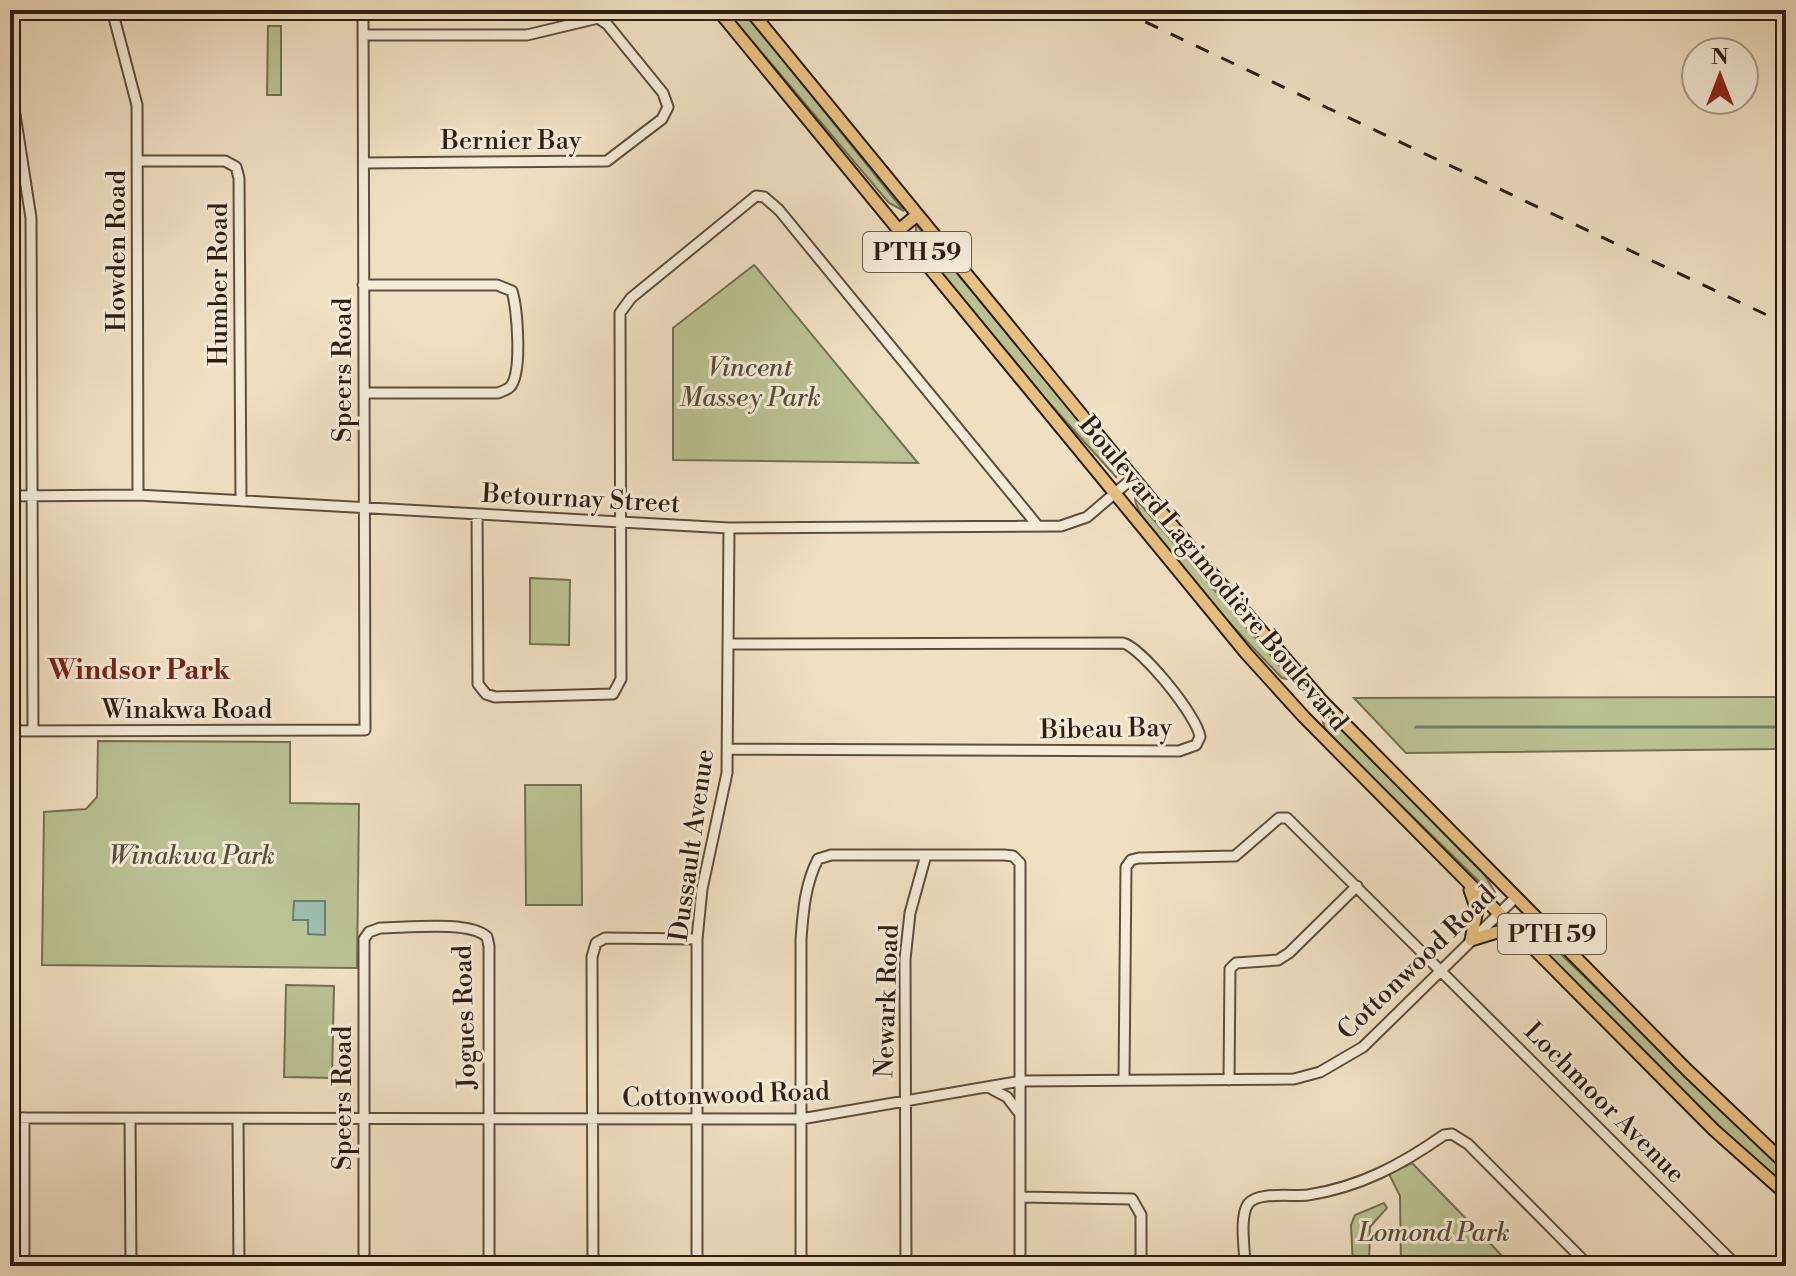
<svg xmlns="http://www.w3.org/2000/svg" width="1796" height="1276" viewBox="0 0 1796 1276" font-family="'Libre Bodoni',serif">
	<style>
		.green { fill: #bac293; stroke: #747052; stroke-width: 2 }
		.water { fill: #9bbdaf; stroke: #6f7d70; stroke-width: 2 }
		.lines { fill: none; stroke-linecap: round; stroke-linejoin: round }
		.stream { stroke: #6f7d70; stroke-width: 3 }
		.minor-casing { stroke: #5e4e3e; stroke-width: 13 }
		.major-casing { stroke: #2d1d12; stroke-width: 15 }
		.minor { stroke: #f5ebd7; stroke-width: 9 }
		.major { stroke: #e8c081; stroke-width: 11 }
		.rail { stroke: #2d1d12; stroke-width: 3; stroke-dasharray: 14 14; stroke-linecap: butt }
		.labels { text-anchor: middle; stroke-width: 6; stroke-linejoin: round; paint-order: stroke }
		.shield { fill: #f5ebd7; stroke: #695b4d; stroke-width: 2 }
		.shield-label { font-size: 24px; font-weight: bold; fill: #2d1d12 }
		.street-label { font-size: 26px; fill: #2d1d12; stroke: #f5ebd7 }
		.park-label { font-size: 26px; font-style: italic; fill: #574f39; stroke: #f5ebd7 }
		.neighbourhood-label { font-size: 28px; font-weight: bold; fill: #7a1f14; stroke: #f5ebd7 }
	</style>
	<rect width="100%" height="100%" fill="#f0e0c2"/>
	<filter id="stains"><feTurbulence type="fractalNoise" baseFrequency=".0025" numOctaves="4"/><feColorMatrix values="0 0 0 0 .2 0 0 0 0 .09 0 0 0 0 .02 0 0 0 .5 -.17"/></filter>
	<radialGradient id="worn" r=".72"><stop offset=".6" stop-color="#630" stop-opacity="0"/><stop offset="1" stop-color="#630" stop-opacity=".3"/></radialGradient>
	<path class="green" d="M726 10H743L904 211 889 203Z
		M268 26H281V95H267Z
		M916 224 1110 458 1118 473 1116 477 1033 385 920 247 916 241Z
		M754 265 756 267 918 463 673 460V328Z
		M1135 498 1292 680 1282 678C1256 651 1135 527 1135 498Z
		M530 578 570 580 569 645 530 644Z
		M1786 697V749L1406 753 1354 698Z
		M1326 714 1484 874 1496 894H1492L1326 732 1321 715Z
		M98 741 290 742V803L359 804 357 968 42 965 44 812 86 809 97 797Z
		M525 785H581L582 905H526Z
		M1519 914 1786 1170V1187L1739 1147 1520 928 1514 916Z
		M286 985 334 986 332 1078 284 1077Z
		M1412 1163 1512 1266H1401L1400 1196 1389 1174Z
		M1384 1203 1387 1208 1370 1227 1369 1266H1353L1351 1225 1355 1215Z"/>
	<path class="water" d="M294 901H325V935L308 934V920H293Z"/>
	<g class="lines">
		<path class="stream" d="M1416 727H1786"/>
		<g class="minor-casing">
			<path id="minor" d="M112 10 137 105 138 495
				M363 35H527L598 18 607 24 663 93 668 107 662 119 607 161 364 163
				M10 82 31 218 33 731
				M138 161H225L236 167 239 178 241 501
				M363 285H497L512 291C517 307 523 373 510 387 507 390 502 391 498 393H364
				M10 496 138 495 729 528 1061 526 1087 517 1134 477
				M477 514 478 684 486 694 495 697 613 694 621 679 620 313 631 298 756 196 764 197 779 210 1038 526
				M10 731 365 730 363 10
				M729 749 1179 751 1196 745 1200 737C1198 717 1142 648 1123 643L730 644
				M1124 1079 1126 867 1131 860 1139 858 1235 856 1279 818H1287L1737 1266
				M1229 1080 1230 969 1236 963 1278 960 1289 953 1357 886
				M990 1088 1007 1097 1020 1114
				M10 1118 801 1119 1021 1081 1294 1079 1320 1072 1363 1047 1516 897
				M24 1118V1266
				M130 1119 131 1266
				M238 1120 239 1266
				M1021 1197 1132 1199 1141 1215V1266
				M364 1266V939L369 932 380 928C405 928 470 920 487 937L489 946V1266
				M593 1266 592 957 596 943 605 938 697 939
				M697 1266V939L702 889 727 773 729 528
				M801 1266V939C803 912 805 884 818 859L831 855H1004L1013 856 1020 863V1266
				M906 1266 905 959 910 913 926 855
				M1245 1266C1245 1250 1239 1218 1248 1204 1258 1191 1293 1197 1308 1195 1360 1187 1401 1165 1444 1135L1452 1134 1468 1144 1589 1266"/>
		</g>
		<g class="major-casing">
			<path id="major" d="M718 10 1246 653 1304 717 1714 1130 1786 1194
				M750 10 1212 574 1321 700 1688 1071 1786 1164
				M899 230 917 215
				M1470 890 1477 910 1471 940
				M1471 940 1497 932 1518 934"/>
		</g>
		<use href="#minor" class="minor"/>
		<use href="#major" class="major"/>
		<path class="rail" d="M1120 10 1786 324"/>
	</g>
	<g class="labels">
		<g class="shield">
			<rect x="863" y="232" width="108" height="40" rx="6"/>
			<rect x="1498" y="914" width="108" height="40" rx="6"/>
		</g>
		<g class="shield-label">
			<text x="917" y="260">PTH 59</text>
			<text x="1552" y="942">PTH 59</text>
		</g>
		<g class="street-label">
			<text x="511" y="149">Bernier Bay</text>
			<text transform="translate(116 251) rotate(-90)" y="9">Howden Road</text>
			<text transform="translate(218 284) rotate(-90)" y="9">Humber Road</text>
			<text transform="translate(342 370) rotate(-90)" y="9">Speers Road</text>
			<text transform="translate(581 498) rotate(3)" y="9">Betournay Street</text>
			<text transform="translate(1214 573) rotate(50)" y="9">Boulevard Lagimodière Boulevard</text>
			<text x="187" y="718">Winakwa Road</text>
			<text transform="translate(1106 728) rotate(-1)" y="9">Bibeau Bay</text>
			<text transform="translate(691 845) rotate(-82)" y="9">Dussault Avenue</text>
			<text transform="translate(1416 962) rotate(-44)" y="9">Cottonwood Road</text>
			<text transform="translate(886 1001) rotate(-88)" y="9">Newark Road</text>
			<text transform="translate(464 1017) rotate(-92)" y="9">Jogues Road</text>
			<text transform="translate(726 1094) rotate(-2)" y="9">Cottonwood Road</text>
			<text transform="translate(342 1098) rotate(-90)" y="9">Speers Road</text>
			<text transform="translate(1605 1102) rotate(45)" y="9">Lochmoor Avenue</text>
		</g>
		<g class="park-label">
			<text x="750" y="376">Vincent<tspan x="750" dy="30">Massey Park</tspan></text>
			<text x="192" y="864">Winakwa Park</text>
			<text x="1434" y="1241">Lomond Park</text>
		</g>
		<g class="neighbourhood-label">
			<text x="139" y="679">Windsor Park</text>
		</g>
	</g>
	<rect width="1796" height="1276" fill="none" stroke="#f0e0c2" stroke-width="40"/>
	<rect x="12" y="12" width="1772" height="1252" fill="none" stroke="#2d1d12" stroke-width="4"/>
	<rect x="20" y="20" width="1756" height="1236" fill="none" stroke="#2d1d12" stroke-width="2"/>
	<g transform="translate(1720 76)"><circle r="38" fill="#f5ebd7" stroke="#a59988" stroke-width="2"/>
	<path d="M0-6L14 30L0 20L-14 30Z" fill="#8f2418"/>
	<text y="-12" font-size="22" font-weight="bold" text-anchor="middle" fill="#2d1d12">N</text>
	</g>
	<rect width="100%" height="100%" filter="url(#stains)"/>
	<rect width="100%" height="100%" fill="url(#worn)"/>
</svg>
